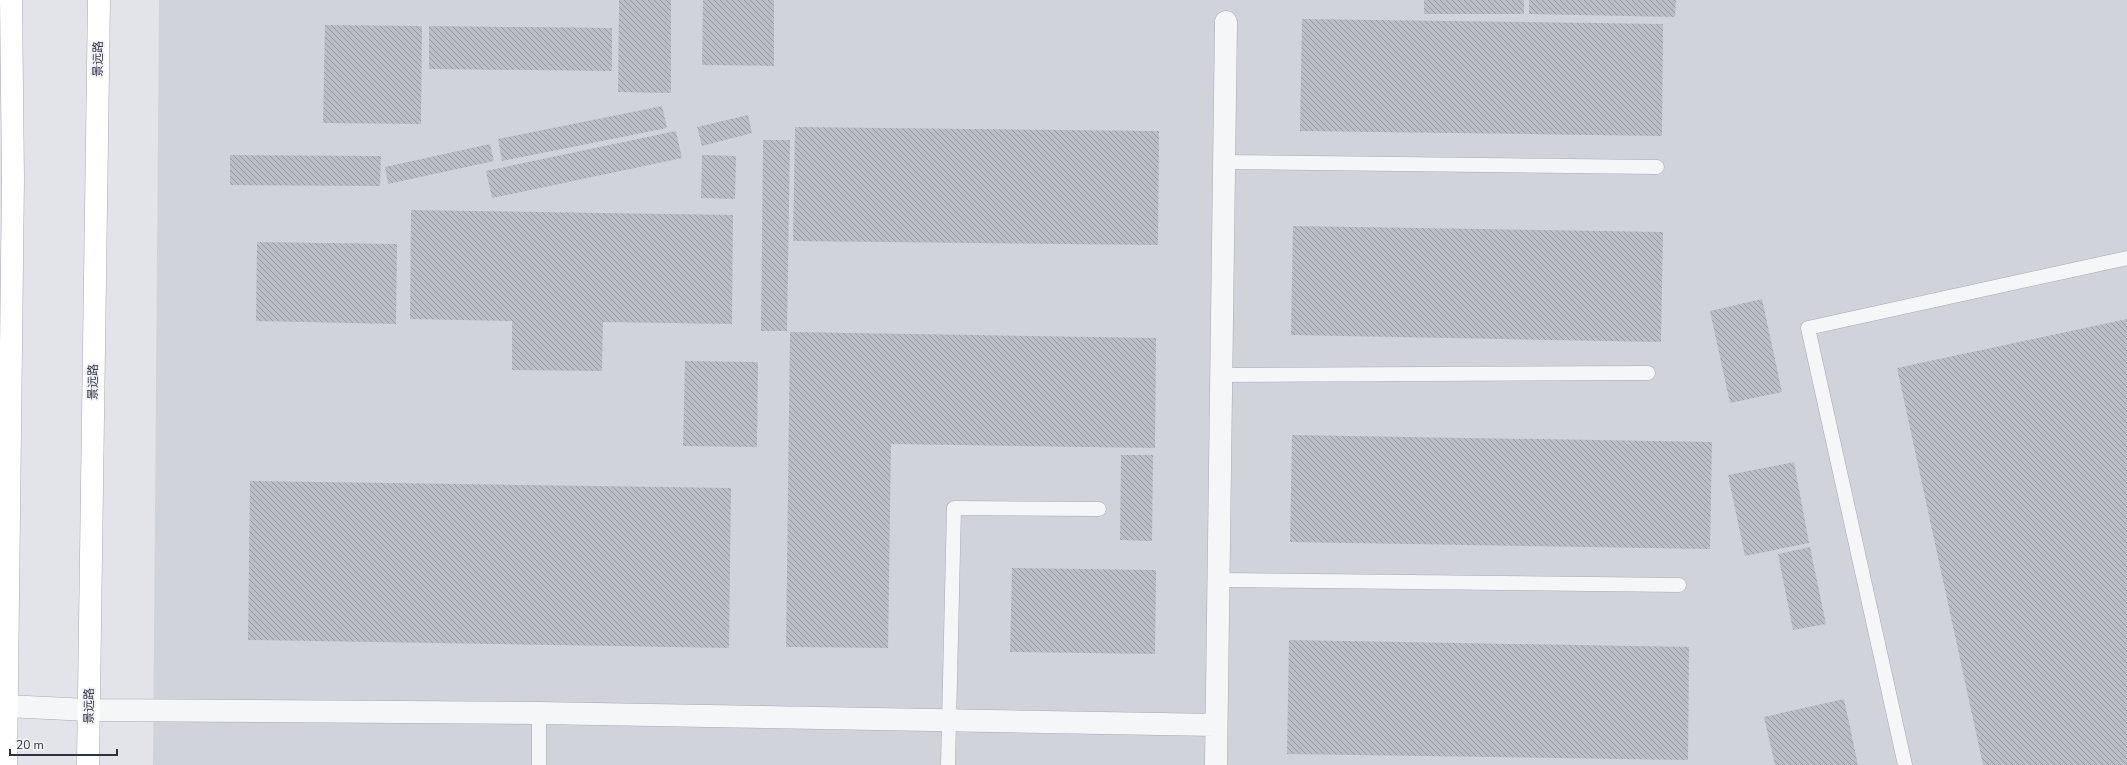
<svg xmlns="http://www.w3.org/2000/svg" width="2127" height="765" viewBox="0 0 2127 765" font-family="'Nunito Sans','Noto Sans SC',sans-serif">
	<style>
		.built { fill: #d1d3db }
		.building { fill: url(#building-back-hatch) }
		.lines { fill: none; stroke-linecap: round; stroke-linejoin: round }
		.service-casing { stroke: #a8aab4; stroke-width: 15 }
		.minor-casing { stroke: #a8aab4; stroke-width: 23 }
		.secondary-casing { stroke: #a8aab4; stroke-width: 23 }
		.service { stroke: #f5f6f8; stroke-width: 14 }
		.minor { stroke: #f5f6f8; stroke-width: 22 }
		.secondary { stroke: #fff; stroke-width: 22 }
		.labels { text-anchor: middle; stroke-width: 3.5; stroke-linejoin: round; paint-order: stroke }
		.street-label { font-size: 12px; fill: #2c3040; stroke: #f2f3f7 }
	</style>
	<defs>
		<pattern id="building-back-hatch" width="6" height="6" patternUnits="userSpaceOnUse"><rect width="6" height="6" fill="#babdc6"/><path d="M-1 5l2 2M0 0l6 6M5-1l2 2" fill="none" stroke="#979aa2"/></pattern>
	</defs>
	<rect width="100%" height="100%" fill="#e2e4ea"/>
	<path class="built" d="M159 0H2127V765H153Z"/>
	<path class="building" d="M619 0H671V93L618 92Z
		M703 0H774V66L702 65Z
		M1424 0H1524V14H1424Z
		M1529 0H1676L1675 17 1529 14Z
		M1302 19 1663 24 1662 136 1300 131Z
		M325 25 422 26 421 124 323 123Z
		M429 26 612 28V71L429 69Z
		M662 106 667 128 502 161 498 139Z
		M748 115 752 133 702 146 697 127Z
		M795 127 1159 131 1158 245 793 241Z
		M676 131 682 158 492 198 486 171Z
		M763 140H790L787 331H761Z
		M490 144 494 161 388 184 385 167Z
		M230 155 381 156 380 186 230 185Z
		M702 155 736 156 735 199 701 198Z
		M411 210 733 215 732 324 603 322 602 371 512 370V321L410 319Z
		M1293 226 1663 232 1661 342 1291 335Z
		M257 242 397 244 396 324 256 321Z
		M1762 299 1782 392 1730 403 1710 311Z
		M2127 319V765H1983L1897 368Z
		M790 332 1156 338 1155 448 891 444 888 648 786 647Z
		M685 361 758 362 757 447 683 446Z
		M1292 435 1712 442 1710 549 1290 542Z
		M1121 455H1153L1152 541 1120 540Z
		M1794 462 1809 543 1745 556 1728 475Z
		M250 481 731 488 729 648 248 640Z
		M1810 547 1826 624 1793 630 1778 554Z
		M1012 568 1156 570 1155 654 1010 652Z
		M1289 640 1689 647 1688 760 1287 754Z
		M1844 699 1858 765H1775L1764 717Z"/>
	<g class="lines">
		<g class="service-casing">
			<path id="service" d="M1224 162 1657 167
				M1221 375 1648 373
				M1218 580 1679 585
				M539 765V713
				M948 765 954 508 1099 509
				M1905 765 1808 328 2127 258"/>
		</g>
		<g class="minor-casing">
			<path id="minor" d="M6 706 88 710 539 713 1216 725
				M1216 765 1226 22"/>
		</g>
		<g class="secondary-casing">
			<path id="secondary" d="M6 765 13 179 11 0
				M88 765 99 0"/>
		</g>
		<use href="#service" class="service"/>
		<use href="#minor" class="minor"/>
		<use href="#secondary" class="secondary"/>
	</g>
	<g class="labels">
		<g class="street-label">
			<text transform="translate(98 59) rotate(-89)" y="4">景远路</text>
			<text transform="translate(93 382) rotate(-89)" y="4">景远路</text>
			<text transform="translate(89 706) rotate(-89)" y="4">景远路</text>
		</g>
	</g>
	<path d="M10 749v6h107v-6" fill="none" stroke="#2c3040" stroke-width="2"/>
	<text x="16" y="749" font-size="12" fill="#2c3040" stroke="#f2f3f7" stroke-width="3" paint-order="stroke">20 m</text>
</svg>
